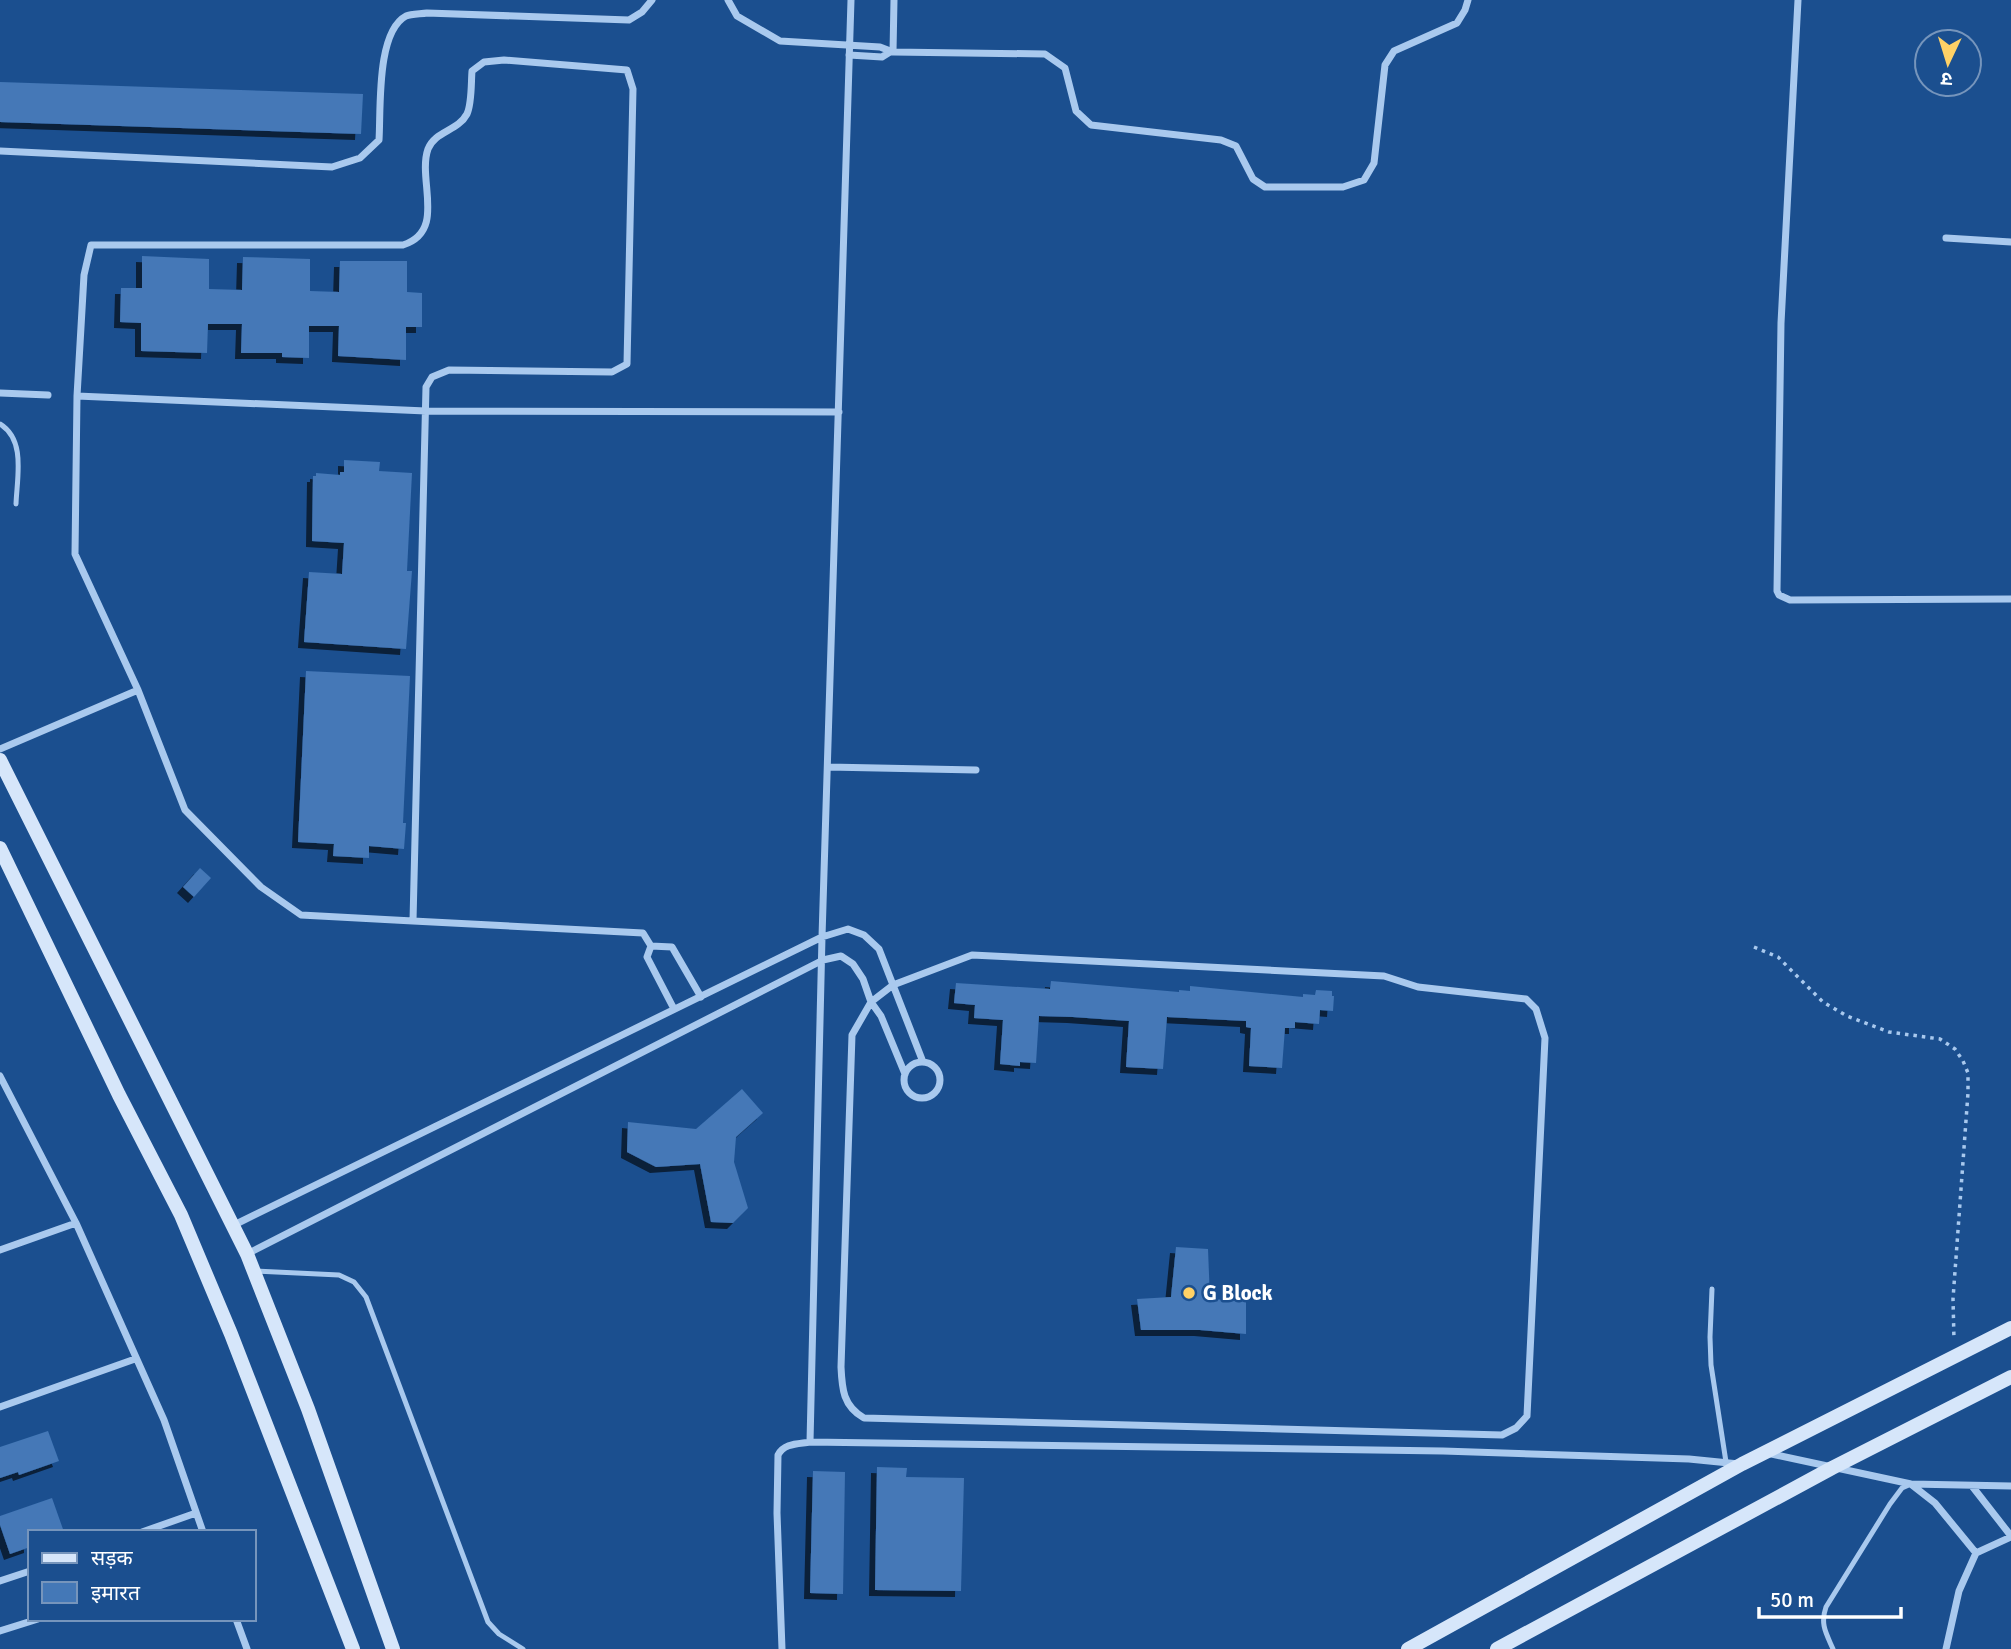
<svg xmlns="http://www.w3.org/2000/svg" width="2011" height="1649" viewBox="0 0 2011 1649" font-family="Signika,'Noto Sans Devanagari',sans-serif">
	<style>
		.building { fill: #4478b7; filter: url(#shadow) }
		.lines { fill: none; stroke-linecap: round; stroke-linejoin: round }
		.path { stroke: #a9c9ee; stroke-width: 3.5; stroke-dasharray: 3.5 5; stroke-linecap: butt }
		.lane { stroke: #a9c9ee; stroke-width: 5 }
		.street { stroke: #a9c9ee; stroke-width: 7 }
		.secondary { stroke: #d6e6fa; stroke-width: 14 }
		.poi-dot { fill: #ffd166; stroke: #1b4f8f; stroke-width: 2.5 }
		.labels { text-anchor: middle; stroke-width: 5; stroke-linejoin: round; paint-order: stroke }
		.poi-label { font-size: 21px; font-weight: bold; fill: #fff; stroke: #1b4f8f; text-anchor: start }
	</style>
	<defs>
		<filter id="shadow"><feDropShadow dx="-6" dy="6" stdDeviation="0" flood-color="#0009"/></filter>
	</defs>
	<rect width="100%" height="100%" fill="#1b4f8f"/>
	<path class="building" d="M0 82 363 94 361 134 0 122Z
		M142 256 209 259V289L242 290 243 257 310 259V291L339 292 340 261H407V292L422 293V327H406V360L338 356 339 326H309V358L282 357V353H241L242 324H208L207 353 141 351V323L120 322 121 288H142Z
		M344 460 380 462 379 471 412 473 407 571H412L406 649 304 642 309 572 342 574 344 543 312 541 313 476H316V473L340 475V472H344Z
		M306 671 410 676 403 823H406L404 849 369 846V858L333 856 334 844 298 842Z
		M200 868 211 878 194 897 183 887Z
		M1051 981 1179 992V990L1190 991V986L1303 997V994L1315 995 1316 990 1332 991V996H1334L1333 1011 1320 1010 1319 1024 1295 1022V1028H1285L1282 1068 1249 1066 1251 1028 1246 1027V1021L1167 1017 1163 1069 1126 1067 1129 1021 1073 1017 1039 1016 1036 1063 1020 1062V1066L1000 1064 1003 1020 974 1018 975 1005 954 1003 956 983 1050 989Z
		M742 1089 763 1113 736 1137 734 1162 748 1208 733 1223 711 1222 700 1164 656 1167 627 1152 628 1122 696 1129Z
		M1176 1247 1208 1249 1210 1299 1246 1301V1334L1200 1330H1141L1137 1299 1171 1297Z
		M48 1431 59 1461 19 1475 18 1472 0 1478V1447Z
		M877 1467 907 1468 906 1477 964 1478 961 1591 875 1590Z
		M813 1471 845 1472 843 1594 810 1593Z
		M52 1498 64 1532H30V1547L10 1554 0 1525V1516Z"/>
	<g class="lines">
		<path class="path" d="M1754 947 1778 957 1823 1002 1847 1016 1889 1032 1940 1039 1955 1049 1963 1061 1968 1073V1093L1953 1299 1954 1340"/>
		<path class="lane" d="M0 424C26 440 17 477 16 504
			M255 1271 339 1275 354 1282 366 1297 488 1622 499 1634 523 1649
			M1712 1289 1710 1337 1711 1365 1726 1462
			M1833 1649C1826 1633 1820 1624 1826 1607L1890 1504 1902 1488 1911 1484"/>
		<path class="street" d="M728 0 737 16 780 41 880 47 893 52 1045 54 1065 68 1076 111 1091 125 1221 140 1236 146 1253 179 1265 187H1343L1364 180 1374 163 1385 65 1394 51 1457 23 1465 10 1468 0
			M851 0 822 937 810 1442 1443 1451 1689 1459 1739 1464
			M1798 0 1781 323 1777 591 1779 595 1790 600 2011 599
			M893 52 894 0
			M849 55 882 57 890 52
			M0 151 332 167 360 158 379 140C381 110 376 32 406 16 411 14 421 14 427 13L629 20 642 12 652 0
			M1946 238 2011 242
			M0 393 48 395
			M77 396 426 411 839 412
			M0 749 138 690
			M828 767 976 770
			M413 921 301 915 261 887 185 810 138 690 75 554 77 396 84 275 91 245H403C447 231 417 180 428 149 435 131 458 131 467 114 472 103 471 83 472 71L484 62 504 60 627 70 633 89 627 364 612 372 449 370 432 377 426 387 413 921 643 933 651 946 647 957 674 1009
			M651 946 672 947 701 997
			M972 955 1384 976 1418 987 1526 999 1536 1009 1545 1038 1527 1416 1516 1428 1502 1435 864 1418C843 1406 842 1389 841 1367L852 1035 871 1002 893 985Z
			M904 1080a18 18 0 1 1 36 0a18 18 0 1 1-36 0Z
			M0 1076 76 1223 164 1420 203 1532
			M234 1225 822 937 848 929 864 935 879 949 923 1062
			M0 1250 76 1223
			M247 1254 823 960 841 956 853 964 863 979 871 1002 881 1016 905 1074
			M0 1407 135 1359
			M1767 1453 1911 1484 2011 1486
			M1912 1485 1935 1503 1976 1553
			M1972 1486 2011 1536
			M142 1532 196 1513
			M0 1581 30 1571
			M236 1619 247 1649
			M0 1631 38 1619
			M782 1649 777 1513 778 1455C784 1443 798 1444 810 1442
			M1946 1649 1959 1591 1976 1553 2011 1537"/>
		<path class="secondary" d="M0 760 247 1254 308 1409 393 1649
			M0 848 119 1095 181 1215 231 1334 353 1649
			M1408 1649 1742 1464 2011 1328
			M1497 1649 1832 1468 2011 1377"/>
	</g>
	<circle class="poi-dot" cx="1189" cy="1293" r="7"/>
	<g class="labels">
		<g class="poi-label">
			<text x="1203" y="1300">G Block</text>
		</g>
	</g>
	<rect x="28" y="1530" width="228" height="91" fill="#1b4f8f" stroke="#7695bc" stroke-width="2"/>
	<rect x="42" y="1553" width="35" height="10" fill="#d6e6fa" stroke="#7695bc" stroke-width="2"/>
	<text x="91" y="1565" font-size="21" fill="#ffffff">सड़क</text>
	<rect x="42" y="1582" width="35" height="21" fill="#4478b7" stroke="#7695bc" stroke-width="2"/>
	<text x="91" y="1600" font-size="21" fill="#ffffff">इमारत</text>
	<g transform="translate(1948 63) rotate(184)"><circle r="33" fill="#1b4f8f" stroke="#7695bc" stroke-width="2"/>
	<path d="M0-5L12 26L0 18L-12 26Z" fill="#ffd166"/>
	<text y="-10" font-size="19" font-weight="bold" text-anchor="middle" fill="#ffffff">उ</text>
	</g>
	<path d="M1759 1607v10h142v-10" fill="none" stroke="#ffffff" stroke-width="3.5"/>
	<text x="1770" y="1607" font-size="21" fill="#ffffff" stroke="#1b4f8f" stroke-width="5" paint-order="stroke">50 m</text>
</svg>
